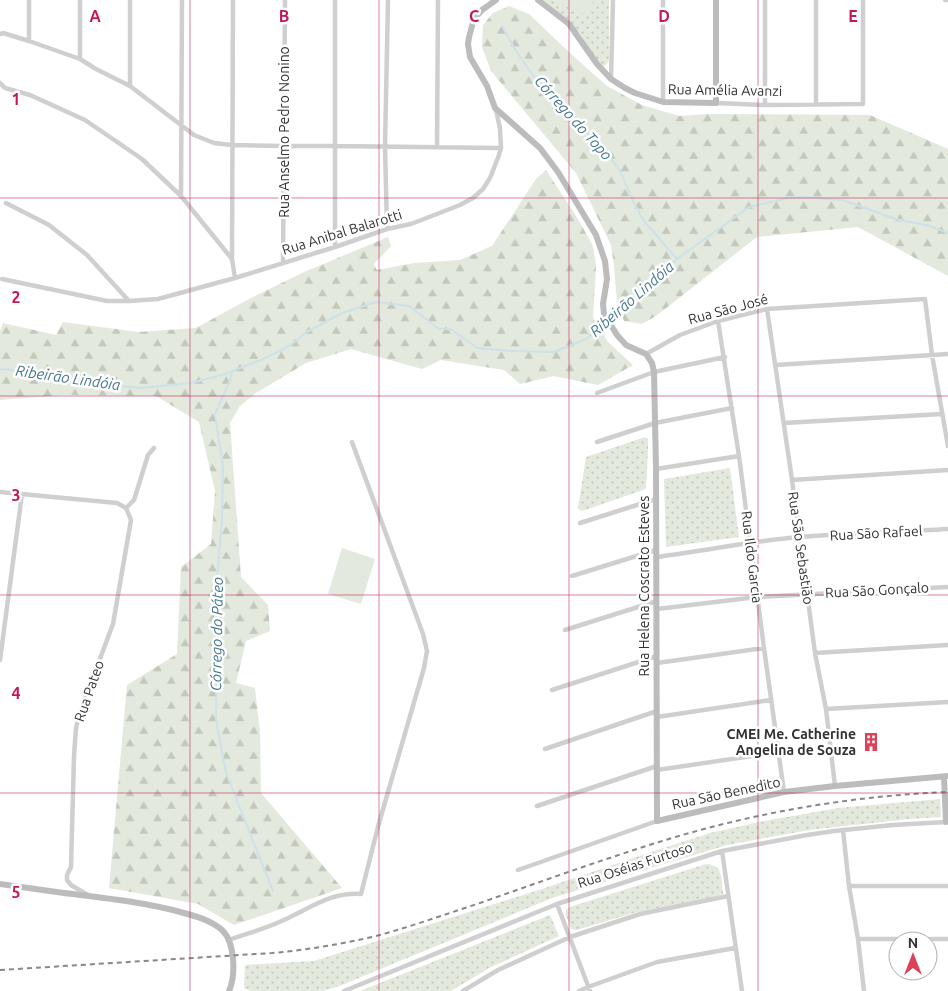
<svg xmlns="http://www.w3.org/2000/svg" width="948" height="991" viewBox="0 0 948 991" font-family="Ubuntu,sans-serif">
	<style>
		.grass { fill: url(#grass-dots) }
		.forest { fill: url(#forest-firs) }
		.garden { fill: #e3e9dc }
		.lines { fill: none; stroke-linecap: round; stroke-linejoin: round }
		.stream { stroke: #cde1ea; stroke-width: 2 }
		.street { stroke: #cfcfcf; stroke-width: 4.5 }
		.secondary { stroke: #bcbcbc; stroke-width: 6 }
		.rail { stroke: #878787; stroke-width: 2; stroke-dasharray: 5 4; stroke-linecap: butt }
		.grid { fill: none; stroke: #c2185b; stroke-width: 1; stroke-opacity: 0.55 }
		.labels { text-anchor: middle; stroke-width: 5; stroke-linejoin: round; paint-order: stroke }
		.street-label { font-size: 14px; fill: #323232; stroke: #fff }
		.poi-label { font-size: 14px; font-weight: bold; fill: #323232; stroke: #fff; text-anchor: end }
		.water-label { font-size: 15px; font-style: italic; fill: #447991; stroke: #fff }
		.grid-label { font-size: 16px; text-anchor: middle; font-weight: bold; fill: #c2185b; stroke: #fff; stroke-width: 5; stroke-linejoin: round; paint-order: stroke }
	</style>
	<defs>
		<pattern id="grass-dots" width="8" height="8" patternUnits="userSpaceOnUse" patternTransform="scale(1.25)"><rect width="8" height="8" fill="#e3e9dc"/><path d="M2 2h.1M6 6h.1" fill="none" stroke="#c3c8bd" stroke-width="1.8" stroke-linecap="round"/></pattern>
		<pattern id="forest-firs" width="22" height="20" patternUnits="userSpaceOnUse" patternTransform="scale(1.25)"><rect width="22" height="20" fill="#e3e9dc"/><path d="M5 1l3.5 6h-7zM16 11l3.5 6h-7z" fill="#c3c8bd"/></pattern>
	</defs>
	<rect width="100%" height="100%" fill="#fff"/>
	<path class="grass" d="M543 0H609V60C607 64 606 66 601 66L588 48 581 35 569 22Z
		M645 437 648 439V449L646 488 643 490 585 510 581 511 578 508 586 457Z
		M730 468 739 537 666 547 664 479Z
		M940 799 941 817 909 819 809 830 727 845 552 898 337 987 322 991H251L244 988 245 965 314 961 542 889 645 854 710 833 764 821 838 808Z
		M706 864C723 864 721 878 723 891V894L718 896 633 913 577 930 571 929 566 915V910L570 907Z
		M550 915 559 936 489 968 451 991H360Z"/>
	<path class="forest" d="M509 6 529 14 571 54 607 86 642 105 679 116 708 114 870 115 948 149V276L858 227 757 237 656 316 642 324 624 321 617 302 614 266 611 245 576 173 491 71 482 47 483 25 493 13Z
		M546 170 578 219 593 246 596 266 593 318 608 342 633 365 598 385 554 376 520 384 504 370 441 360 422 369 351 349 306 363 256 393 240 406 230 423 241 577 268 605 270 631 246 641 236 683 255 688 260 733 261 793 342 888 234 925 198 904 109 888 127 685 177 654 181 567 211 544 215 491 199 422 156 396 62 395 0 400V331L3 323 56 335 63 322 138 332 196 328 249 299 302 273 388 237 391 246 374 264 377 270 414 263 460 260 492 246 536 179Z"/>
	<path class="garden" d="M553 0H594L587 15 553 1Z
		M342 548 375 559 361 604 328 594Z"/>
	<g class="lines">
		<path class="stream" d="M502 26 516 51 537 81 611 158 620 171 635 205 644 221 677 259
			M610 318 677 259 749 207 788 198 806 197 842 200 896 219 930 226 948 233
			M0 369 36 372 72 382 142 388 191 383 222 375 261 360 291 345 305 333 342 313 376 302 409 306 439 329H450L478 348 510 351 554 352 586 339 606 321
			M232 372 230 380 215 414 223 466 222 521 217 577 216 720 226 773 273 891"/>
		<path class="street" d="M945 0H948
			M0 34 3 33 29 41 80 59 96 69 130 86 194 135 214 143 232 145 284 146H335L501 148
			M29 41V0
			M80 59V0
			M611 79 613 0
			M0 83 5 88 30 95 85 120 142 159 181 196 232 259 235 278
			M130 86V0
			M663 102V0
			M716 103 765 105 863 104V0
			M816 104V0
			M765 105V0
			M437 147 438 0
			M181 196 182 0
			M6 203 49 225 87 255 129 301
			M387 229 385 146 388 0
			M335 247V0
			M232 259 233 0
			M283 263 285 0
			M2 279 107 301H129L158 299 235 278 335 247 387 229 411 224 460 205 473 198 483 189 490 178 499 155 501 148 500 129 496 109
			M767 309 792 480 815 653 826 709 835 786
			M718 321 739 456 764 648 784 792
			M646 354 680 335 718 321 767 309 925 299 932 355 948 446
			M776 365 948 354
			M597 393 654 372 725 357
			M784 423 942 414
			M597 442 655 423 732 408
			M656 469 739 456
			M792 480 948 470
			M0 492 117 503 126 508
			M126 508 134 500 148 455 154 448
			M580 523 656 499
			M656 557C704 551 751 541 799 537 849 533 899 532 948 529
			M572 576 656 550
			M657 609 757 597 948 587
			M565 630 657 601
			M815 653 948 645
			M0 660 22 494
			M657 663 764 648
			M552 690 657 656
			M826 709 948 702
			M657 717 771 700
			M545 749 657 711
			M657 770 779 752
			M537 806 657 766
			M843 830 849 886 858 939 864 991
			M722 851 742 991
			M518 870 657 821
			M849 886H948
			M88 895 71 885 67 880V875L71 867 74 756 76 728 80 712 113 624 131 520 126 508
			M557 904 590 991
			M858 939H948
			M229 940C245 934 261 930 277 923 307 911 327 892 361 894L379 823 424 668 427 651 423 634 352 442
			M344 991 557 904 722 851 807 835 834 831 893 825 946 822
			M463 991 498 970 570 937 640 914 728 896
			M579 991 588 987 657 962 735 948"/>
		<path class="secondary" d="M496 0 482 10 474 19 469 37 468 44 470 57 487 86 495 108 540 148 558 172 596 235 605 261 607 279 603 304 604 314 617 335 626 345 646 354 652 363 654 372 656 469 657 821 784 792 835 786 948 776
			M538 0 569 24 597 64 611 79 625 88 635 93 663 102 716 103V0
			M944 777 946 822 948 821
			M0 884C21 887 43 890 64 893 104 898 145 902 184 913 196 916 212 921 222 930 235 942 236 975 229 991"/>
		<path class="rail" d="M0 970 272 953C307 950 342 944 376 936 410 927 443 915 477 904 537 883 598 861 659 842 752 813 850 796 948 792"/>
	</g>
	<path class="grid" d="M190 0V991M379 0V991M569 0V991M758 0V991M0 198H948M0 396H948M0 595H948M0 793H948"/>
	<defs>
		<g id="building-bare" transform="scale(1.5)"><path d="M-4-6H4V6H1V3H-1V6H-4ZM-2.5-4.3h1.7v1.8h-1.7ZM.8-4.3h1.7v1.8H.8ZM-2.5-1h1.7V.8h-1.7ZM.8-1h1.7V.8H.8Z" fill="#db425a" stroke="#fff" stroke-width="2.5" paint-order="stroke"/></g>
	</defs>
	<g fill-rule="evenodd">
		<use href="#building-bare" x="871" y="742"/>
	</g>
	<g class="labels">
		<g class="street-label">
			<text transform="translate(725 90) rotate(1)" y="5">Rua Amélia Avanzi</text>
			<text transform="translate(284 132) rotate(-90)" y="5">Rua Anselmo Pedro Nonino</text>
			<text transform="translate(342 232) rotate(-17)" y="5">Rua Anibal Balarotti</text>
			<text transform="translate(728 309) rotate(-15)" y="5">Rua São José</text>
			<text transform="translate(876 533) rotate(-3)" y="5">Rua São Rafael</text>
			<text transform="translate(801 548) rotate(82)" y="5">Rua São Sebastião</text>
			<text transform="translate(752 557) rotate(83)" y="5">Rua Ildo Garcia</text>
			<text transform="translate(644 586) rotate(-90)" y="5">Rua Helena Coscrato Esteves</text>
			<text transform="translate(877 590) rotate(-3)" y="5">Rua São Gonçalo</text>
			<text transform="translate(89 691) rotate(-71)" y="5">Rua Pateo</text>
			<text transform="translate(726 793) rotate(-12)" y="5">Rua São Benedito</text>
			<text transform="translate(635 865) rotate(-18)" y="5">Rua Oséias Furtoso</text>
		</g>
		<g class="poi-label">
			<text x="856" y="739">CMEI Me. Catherine<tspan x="856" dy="16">Angelina de Souza</tspan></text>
		</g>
		<g class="water-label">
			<text transform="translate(573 118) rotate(48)" y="5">Córrego do Topo</text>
			<text transform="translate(632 299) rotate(-41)" y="5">Ribeirão Lindóia</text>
			<text transform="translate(68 378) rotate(8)" y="5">Ribeirão Lindóia</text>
			<text transform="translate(217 634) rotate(-89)" y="5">Córrego do Páteo</text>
		</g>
	</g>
	<g class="grid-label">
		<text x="95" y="22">A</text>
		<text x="284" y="22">B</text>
		<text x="474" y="22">C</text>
		<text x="664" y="22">D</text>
		<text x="853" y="22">E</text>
		<text x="16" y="105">1</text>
		<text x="16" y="303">2</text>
		<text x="16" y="501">3</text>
		<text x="16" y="699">4</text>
		<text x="16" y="898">5</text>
	</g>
	<g transform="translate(913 956)"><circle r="24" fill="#ffffff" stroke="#adadad"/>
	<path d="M0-4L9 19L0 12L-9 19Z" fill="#db425a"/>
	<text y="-8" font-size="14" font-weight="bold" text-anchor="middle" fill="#323232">N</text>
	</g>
</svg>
